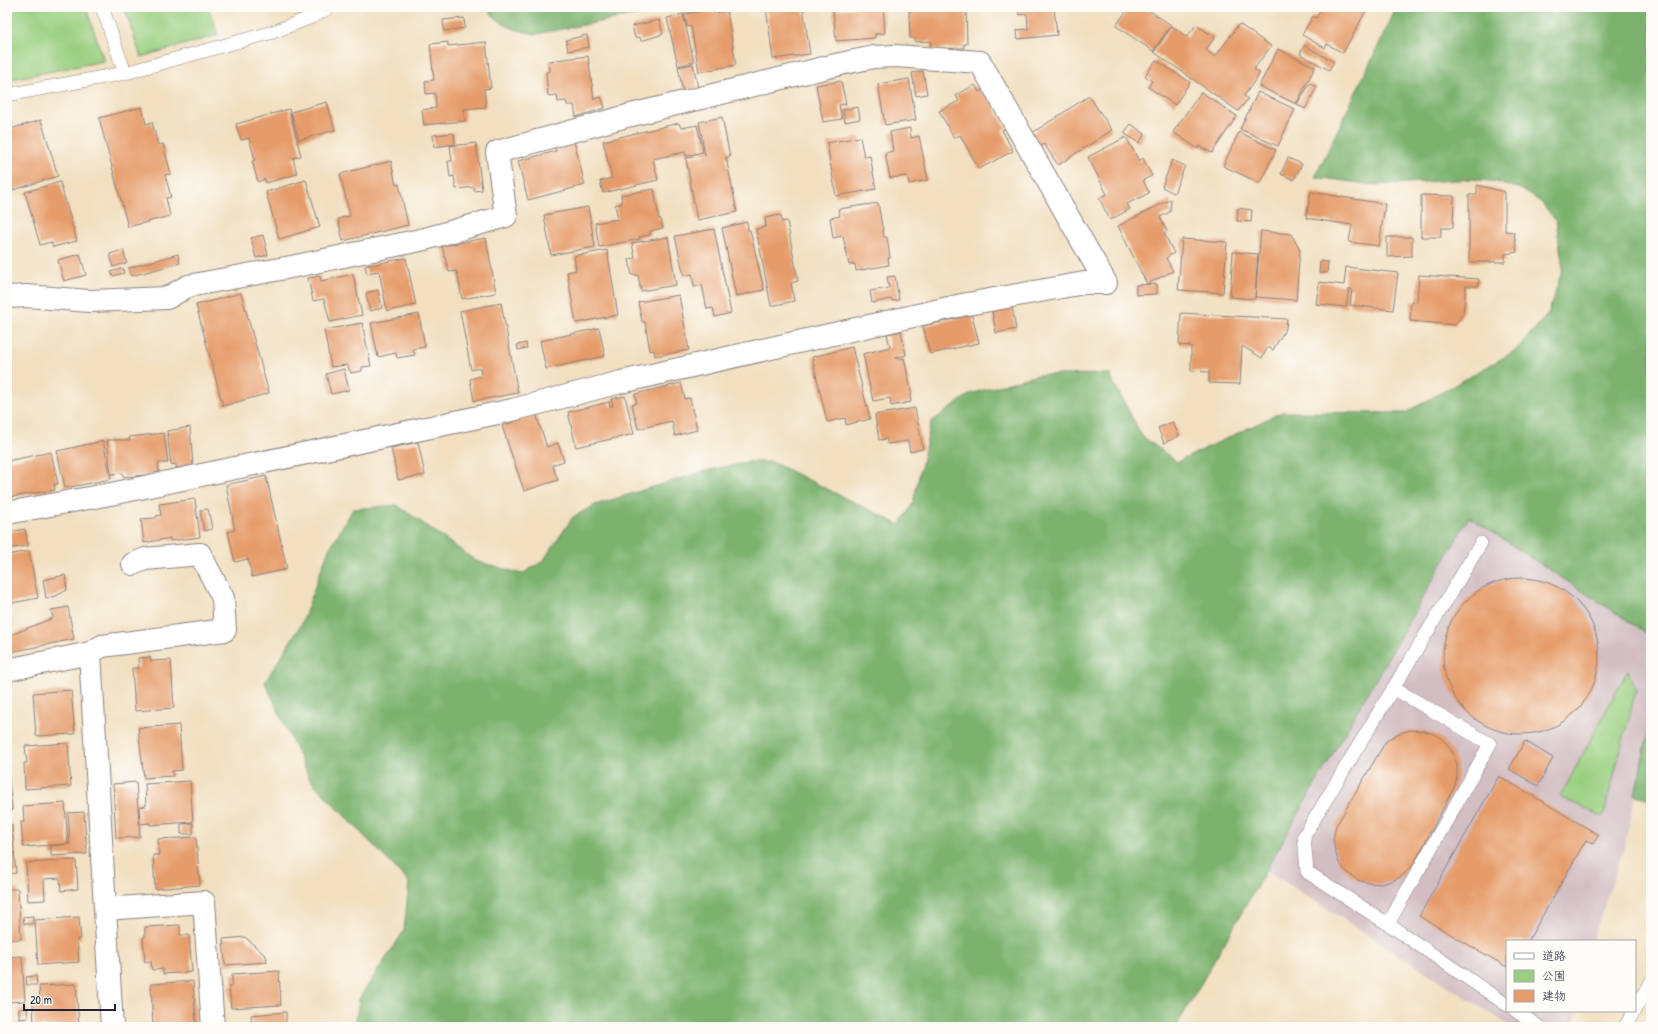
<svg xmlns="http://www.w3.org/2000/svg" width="1658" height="1034" viewBox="0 0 1658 1034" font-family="'Patrick Hand','Klee One',sans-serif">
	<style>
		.industrial { fill: #d2bec2 }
		.green { fill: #9acf80; stroke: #5e785e }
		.forest { fill: #7bb26e; stroke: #4e6a54 }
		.building { fill: #e69c6b }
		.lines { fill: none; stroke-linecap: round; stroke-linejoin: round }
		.service-casing { stroke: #8a807e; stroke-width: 14 }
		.minor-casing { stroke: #8a807e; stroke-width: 24 }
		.service { stroke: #fff; stroke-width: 13 }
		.minor { stroke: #fff; stroke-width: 22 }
	</style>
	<rect width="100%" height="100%" fill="#fdfcf7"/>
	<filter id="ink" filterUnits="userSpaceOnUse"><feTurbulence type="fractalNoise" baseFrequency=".025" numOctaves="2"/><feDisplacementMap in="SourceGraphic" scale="8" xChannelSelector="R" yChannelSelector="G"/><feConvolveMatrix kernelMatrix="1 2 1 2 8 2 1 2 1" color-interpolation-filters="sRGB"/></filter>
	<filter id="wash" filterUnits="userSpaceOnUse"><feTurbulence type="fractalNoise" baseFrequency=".012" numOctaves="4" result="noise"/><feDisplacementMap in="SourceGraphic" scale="16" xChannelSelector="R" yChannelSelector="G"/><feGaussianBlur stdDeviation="0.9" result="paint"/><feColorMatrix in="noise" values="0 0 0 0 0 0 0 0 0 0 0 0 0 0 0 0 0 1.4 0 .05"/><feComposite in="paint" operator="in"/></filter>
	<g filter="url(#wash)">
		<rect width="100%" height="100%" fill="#f1dfc0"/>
		<path class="industrial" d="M1469 517 1651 636V719L1625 845 1592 941H1507V1011H1577L1573 1027H1512L1266 870Z"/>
		<path class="green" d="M7 7H86L104 61 7 80Z
			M124 7H208L218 35 141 57Z
			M1628 670 1636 690 1603 817 1560 797Z"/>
		<path class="forest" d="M486 7H678L536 34C514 30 500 26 486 7Z
			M1397 7H1651V636L1469 517 1176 1027H355L359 999 404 931 409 882 310 780 265 682 302 623 328 551 353 509 397 505 476 561 522 574 543 561 573 517 595 505 705 471 749 462H772L900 525 913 503 931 422 970 394 1016 381 1038 375 1109 374 1142 436 1177 462 1282 412 1405 413 1515 351 1548 314 1563 268 1556 221 1541 202 1521 189 1496 182 1473 179 1375 185 1315 177Z
			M1651 719V799L1635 795Z"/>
		<g id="blocks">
			<path class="building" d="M766 7H803L810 54 773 59Z
				M866 7H873V9L883 7 885 33 875 34V38L836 41 833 10Z
				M911 7 966 8 967 44H964V48L931 49V41L915 42V38H910L909 11H911Z
				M1018 7H1054L1057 35 1018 39 1017 30 1028 29 1027 14 1019 15Z
				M1129 7H1144L1171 25 1153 51 1116 26Z
				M1322 7H1368L1343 53 1327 44 1325 48 1302 35 1313 16 1316 18Z
				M712 9 713 13 727 11 736 65 699 72 691 26 687 27 684 14Z
				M683 14 694 62 678 66 667 18Z
				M464 18 465 28 444 31 443 20Z
				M659 20 663 34 641 41 640 37 635 38 632 26Z
				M1239 24 1271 46 1254 69 1260 73 1244 96 1248 99 1238 111 1154 52 1172 26 1187 37 1196 25 1215 37 1206 50 1215 57Z
				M587 35 589 47 568 51 566 40Z
				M448 42V46L486 42 491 88 484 89 486 107 464 109 465 121 424 125 422 110 436 108 435 93 426 94 425 81 434 80 430 44Z
				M1304 45 1334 62 1329 70 1300 54Z
				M1278 49 1315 67 1296 104 1259 86Z
				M588 56 594 99 601 97 605 108 576 117 574 105H567L566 101 558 102 557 95 548 96 546 72 550 71 549 61Z
				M1156 60 1190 82 1175 105 1148 87 1152 81 1145 76Z
				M693 64 698 88 683 92 678 67Z
				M923 71 927 94 916 96 912 73Z
				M909 79 916 120 885 125 878 84Z
				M841 81 846 104 839 105 842 119 823 122 816 85Z
				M1310 83 1317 87 1305 109 1297 104Z
				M975 85 979 92 985 90 1006 128 1002 130 1013 151 979 169 960 135 954 138 939 111 959 101 956 95Z
				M1201 92 1237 116 1212 153 1199 146 1198 149 1173 132Z
				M1258 92 1295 109 1278 146 1240 129Z
				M1089 96 1112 130 1058 165 1044 144 1037 148 1029 135Z
				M327 102 335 130 299 140 291 112Z
				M142 107 146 124 152 122 158 145 163 144 171 174 165 175 171 197 166 198 170 216 128 227 99 118Z
				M858 107 860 119 845 122 843 110Z
				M289 109 301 156 293 158 297 174 266 183 265 179 258 182 252 161 255 160 249 138 241 140 236 124Z
				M722 117 730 157H726L737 212 697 220 686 158 705 155 699 122Z
				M41 120 58 176 13 190 7 170V130Z
				M679 123 681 128 697 125 703 152 686 156 685 152 653 159 658 180 603 193 600 181 612 178 603 141Z
				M1131 124 1145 134 1139 143 1124 133Z
				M910 128 911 138 919 136 928 180 909 184 907 176 890 178 885 153 893 151 890 132Z
				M1239 132 1276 150 1260 183 1223 166Z
				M454 133 455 144 434 147 433 135Z
				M860 137 864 157 870 156 876 189 836 196 827 143Z
				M1126 137 1139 161 1143 158 1152 176 1143 180 1149 193 1127 204 1130 209 1110 220 1099 198 1107 194 1088 157Z
				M574 141 585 185 528 200 518 161 556 151 554 146Z
				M476 143 482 190 474 191V187L456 189 454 176 450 177 448 161H452L450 146Z
				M1288 158 1302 164 1294 180 1281 174Z
				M1172 160 1185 166 1174 193 1162 187Z
				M391 161 396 185 399 184 408 225 343 241 338 219 350 216 340 174Z
				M306 180 320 227 279 239 266 192Z
				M60 182 77 241 53 247 51 242 40 245 25 192Z
				M1477 185 1505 192V231L1514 232 1517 252 1505 254V262H1469V195H1477Z
				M654 189 659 219H661L663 228 650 231V235L639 237 640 239 599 247 595 223 618 219 615 205 622 203 621 195Z
				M1311 192 1385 204 1379 246 1349 242 1352 225 1306 218Z
				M1421 195 1454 196 1453 228H1441V237H1421Z
				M1171 199 1170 212 1160 217 1167 231 1164 233 1174 253 1166 258 1173 271 1147 284 1118 226Z
				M878 203 884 237H887L890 258H888L889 265 856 271 855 264 849 265 843 236 833 238 830 218 840 216 838 209Z
				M588 207 595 247 551 255 544 215Z
				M1238 208 1252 210 1251 222 1237 221Z
				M781 215 782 222 787 221 798 281 791 283 794 301 771 306 756 229 766 227 765 218Z
				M747 222 748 230H750L764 290 736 296 722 228Z
				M714 229 731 313 715 317 713 308 707 309 702 285 694 287 692 274 684 276 675 236Z
				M1261 231 1291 234 1300 249 1296 300 1255 297Z
				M263 235 268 255 256 258 251 238Z
				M668 237 676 285 641 291 638 275H632L629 259 635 258 632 243Z
				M1387 237H1412V256L1387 257Z
				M486 238 496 293 462 299 457 271 449 272 442 246Z
				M1182 239 1227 242 1223 293 1178 290Z
				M123 250 127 263 113 267 110 254Z
				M607 250 618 315 576 323 567 272 576 270 574 256Z
				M1233 252 1258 254 1255 299 1230 297Z
				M80 254 86 275 64 281 58 260Z
				M178 254 180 263 131 276 129 268Z
				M406 258 416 305 387 311 379 271 367 273 365 266Z
				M1320 261 1328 262 1327 273H1319Z
				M1346 267 1398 273 1393 310 1350 305 1352 289H1349L1346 307 1316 304 1319 282 1344 285Z
				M123 268 124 273 113 276 111 272Z
				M353 274 362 315 330 322 324 299 313 301 308 278 320 276 321 281Z
				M1419 275 1479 279 1478 286H1466L1463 313 1455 325 1410 321 1411 301 1417 302Z
				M895 276 899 300 892 301 891 299 872 303 870 291 889 288 887 277Z
				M1157 284V294L1136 295V285Z
				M378 290 382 308 370 311 366 293Z
				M241 293 269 393 223 406 196 305Z
				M679 295 689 350 655 356 654 350 650 351 645 322H642L638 302Z
				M501 303 518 393 474 401 470 379 481 376 480 368 471 370 460 311Z
				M1012 307 1016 329 996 333 992 311Z
				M1181 313 1287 319 1286 328 1273 350 1268 347 1262 358 1242 346 1240 384 1209 383V372L1191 371V346L1179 345Z
				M419 314 425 347 413 349 415 355 397 358 396 353 378 357 371 323Z
				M972 315 979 343 930 354 923 326Z
				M362 323 371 366 362 367V371L351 373 347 365 331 367 324 330Z
				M599 328 605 356 546 369 540 341Z
				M901 331 906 355 896 357 897 359 904 358 912 395H910L911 402 891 406 890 398 873 401 863 354 890 347 887 334Z
				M526 343 527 348 518 350 517 345Z
				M852 347 870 419 846 425 845 418 827 422 812 357Z
				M344 369 349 390 331 394 326 374Z
				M681 383 685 399 690 398 697 430 675 436 672 421 638 429 632 404 637 403 635 394Z
				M625 396 634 434 576 447 568 412 609 402 610 406H613L611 399Z
				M915 408 923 449 910 452 908 441 887 444V439L879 440 875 415Z
				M536 414 547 447 558 443 564 461 552 465 558 480 524 491 502 426Z
				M1173 422 1179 436 1164 443 1158 428Z
				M190 427 193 466 176 468V464L171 465 167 431Z
				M164 433 168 463H158L159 474 123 477V473L111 474 107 440H130L129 437Z
				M103 441 111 479 65 488 57 451Z
				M418 442 425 475 398 480 391 448Z
				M51 452 58 484H54L55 490 11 497 7 481V461Z
				M266 476 287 569 252 577 248 559 235 562 228 532 235 530 226 485Z
				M195 499 200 537 170 541V538L144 543 141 519 156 518V516L161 515 159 504Z
				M208 509 212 529 204 531 200 510Z
				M25 529 28 546 12 548 9 532Z
				M29 551 38 598 7 604V555Z
				M65 575 67 590 56 596 46 598 43 580Z
				M1443 656a78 78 0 1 1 156 0a78 78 0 1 1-156 0Z
				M68 607 74 639 11 652 8 636 53 618 51 610Z
				M150 657 151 661 171 660 174 708 135 711 132 668H139L138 658Z
				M71 690 75 734 36 736 33 693Z
				M179 725 182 770 172 771 173 776 144 778 138 728Z
				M1410 730 1424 731 1437 735 1446 743 1453 753 1457 764V776L1454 788 1413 865 1402 876 1392 881 1381 884 1369 883 1358 880 1348 873 1339 863 1335 851 1333 839 1336 826 1386 741 1397 734Z
				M1525 741 1553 758 1538 786 1509 769Z
				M68 743 71 786 25 789 24 763H27L25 746Z
				M7 759 12 810H7Z
				M1499 776 1599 835 1593 844 1586 840 1528 941H1507V967L1419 916Z
				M190 781 193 822 150 825V823L140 824 139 807 146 806 145 784Z
				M136 782 140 837 116 838 113 784Z
				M65 803 68 844 23 847 21 822H24L23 806Z
				M84 812 87 854 51 856V846L70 844 68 813Z
				M193 823V834H181V824Z
				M7 825H12L16 873 7 874Z
				M196 837 200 885 155 889 153 855H159L158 839Z
				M76 860 78 889 61 891 60 878 44 879 45 900 28 901 26 863Z
				M7 889H18L21 939 7 940Z
				M33 916V924H24L23 917Z
				M79 917 81 939H77L79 962 38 965 35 920Z
				M180 925V935H189L192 972 163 974V969L152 970 151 961 145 962 143 938 145 937V927Z
				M245 937 266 956 267 962 225 965 223 939Z
				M22 956 25 1001 7 1002V957Z
				M279 971 281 1005 231 1008 229 986H232V974Z
				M36 976 37 985H27L26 977Z
				M193 981 196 1023 153 1026 151 984Z
				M76 984 79 1026H34L33 1003H40L39 986Z
				M27 1008 28 1018 19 1019V1009Z
				M286 1012V1027H252L251 1015Z
				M27 1024V1027H7V1025Z"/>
		</g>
	</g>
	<g filter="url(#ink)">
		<use href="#blocks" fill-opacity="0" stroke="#8a807e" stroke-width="1"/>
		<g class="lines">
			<g class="service-casing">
				<path id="service" d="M102 7 125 73
					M7 95 125 73 273 32 312 17 330 7
					M1481 543 1304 836 1307 872 1388 924 1507 1005
					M1388 924 1490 744 1393 688
					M1635 1009 1651 982
					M1516 1011 1539 1027
					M1625 1027 1634 1011"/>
			</g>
			<g class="minor-casing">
				<path id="minor" d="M7 297 27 296 89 301 167 298 188 286 296 266 425 239 506 216 497 152 627 116 840 64 874 57 895 56 980 62 1106 283H1084L962 305 621 382 512 410 116 493 7 513
					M90 653 102 646 225 630 223 598 200 554 145 559 133 564
					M7 670 90 653 112 1027
					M105 909 204 902 213 1027"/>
			</g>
			<use href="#service" class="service"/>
			<use href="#minor" class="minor"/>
		</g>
	</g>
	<rect width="1658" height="1034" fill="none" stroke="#fdfcf7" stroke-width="24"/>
	<rect x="1506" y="940" width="130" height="72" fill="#fdfcf7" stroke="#a5a5ac"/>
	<rect x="1514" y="953" width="20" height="6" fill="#ffffff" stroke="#a5a5ac"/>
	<text x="1542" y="960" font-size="12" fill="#22223b">道路</text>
	<rect x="1514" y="970" width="20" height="12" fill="#9acf80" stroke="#a5a5ac"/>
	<text x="1542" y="980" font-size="12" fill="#22223b">公園</text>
	<rect x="1514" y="990" width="20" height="12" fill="#e69c6b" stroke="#a5a5ac"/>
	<text x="1542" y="1000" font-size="12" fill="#22223b">建物</text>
	<path d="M24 1004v6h91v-6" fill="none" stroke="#22223b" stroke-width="2"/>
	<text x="30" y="1004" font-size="12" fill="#22223b" stroke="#fdfcf7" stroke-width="3" paint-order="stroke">20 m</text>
</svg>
